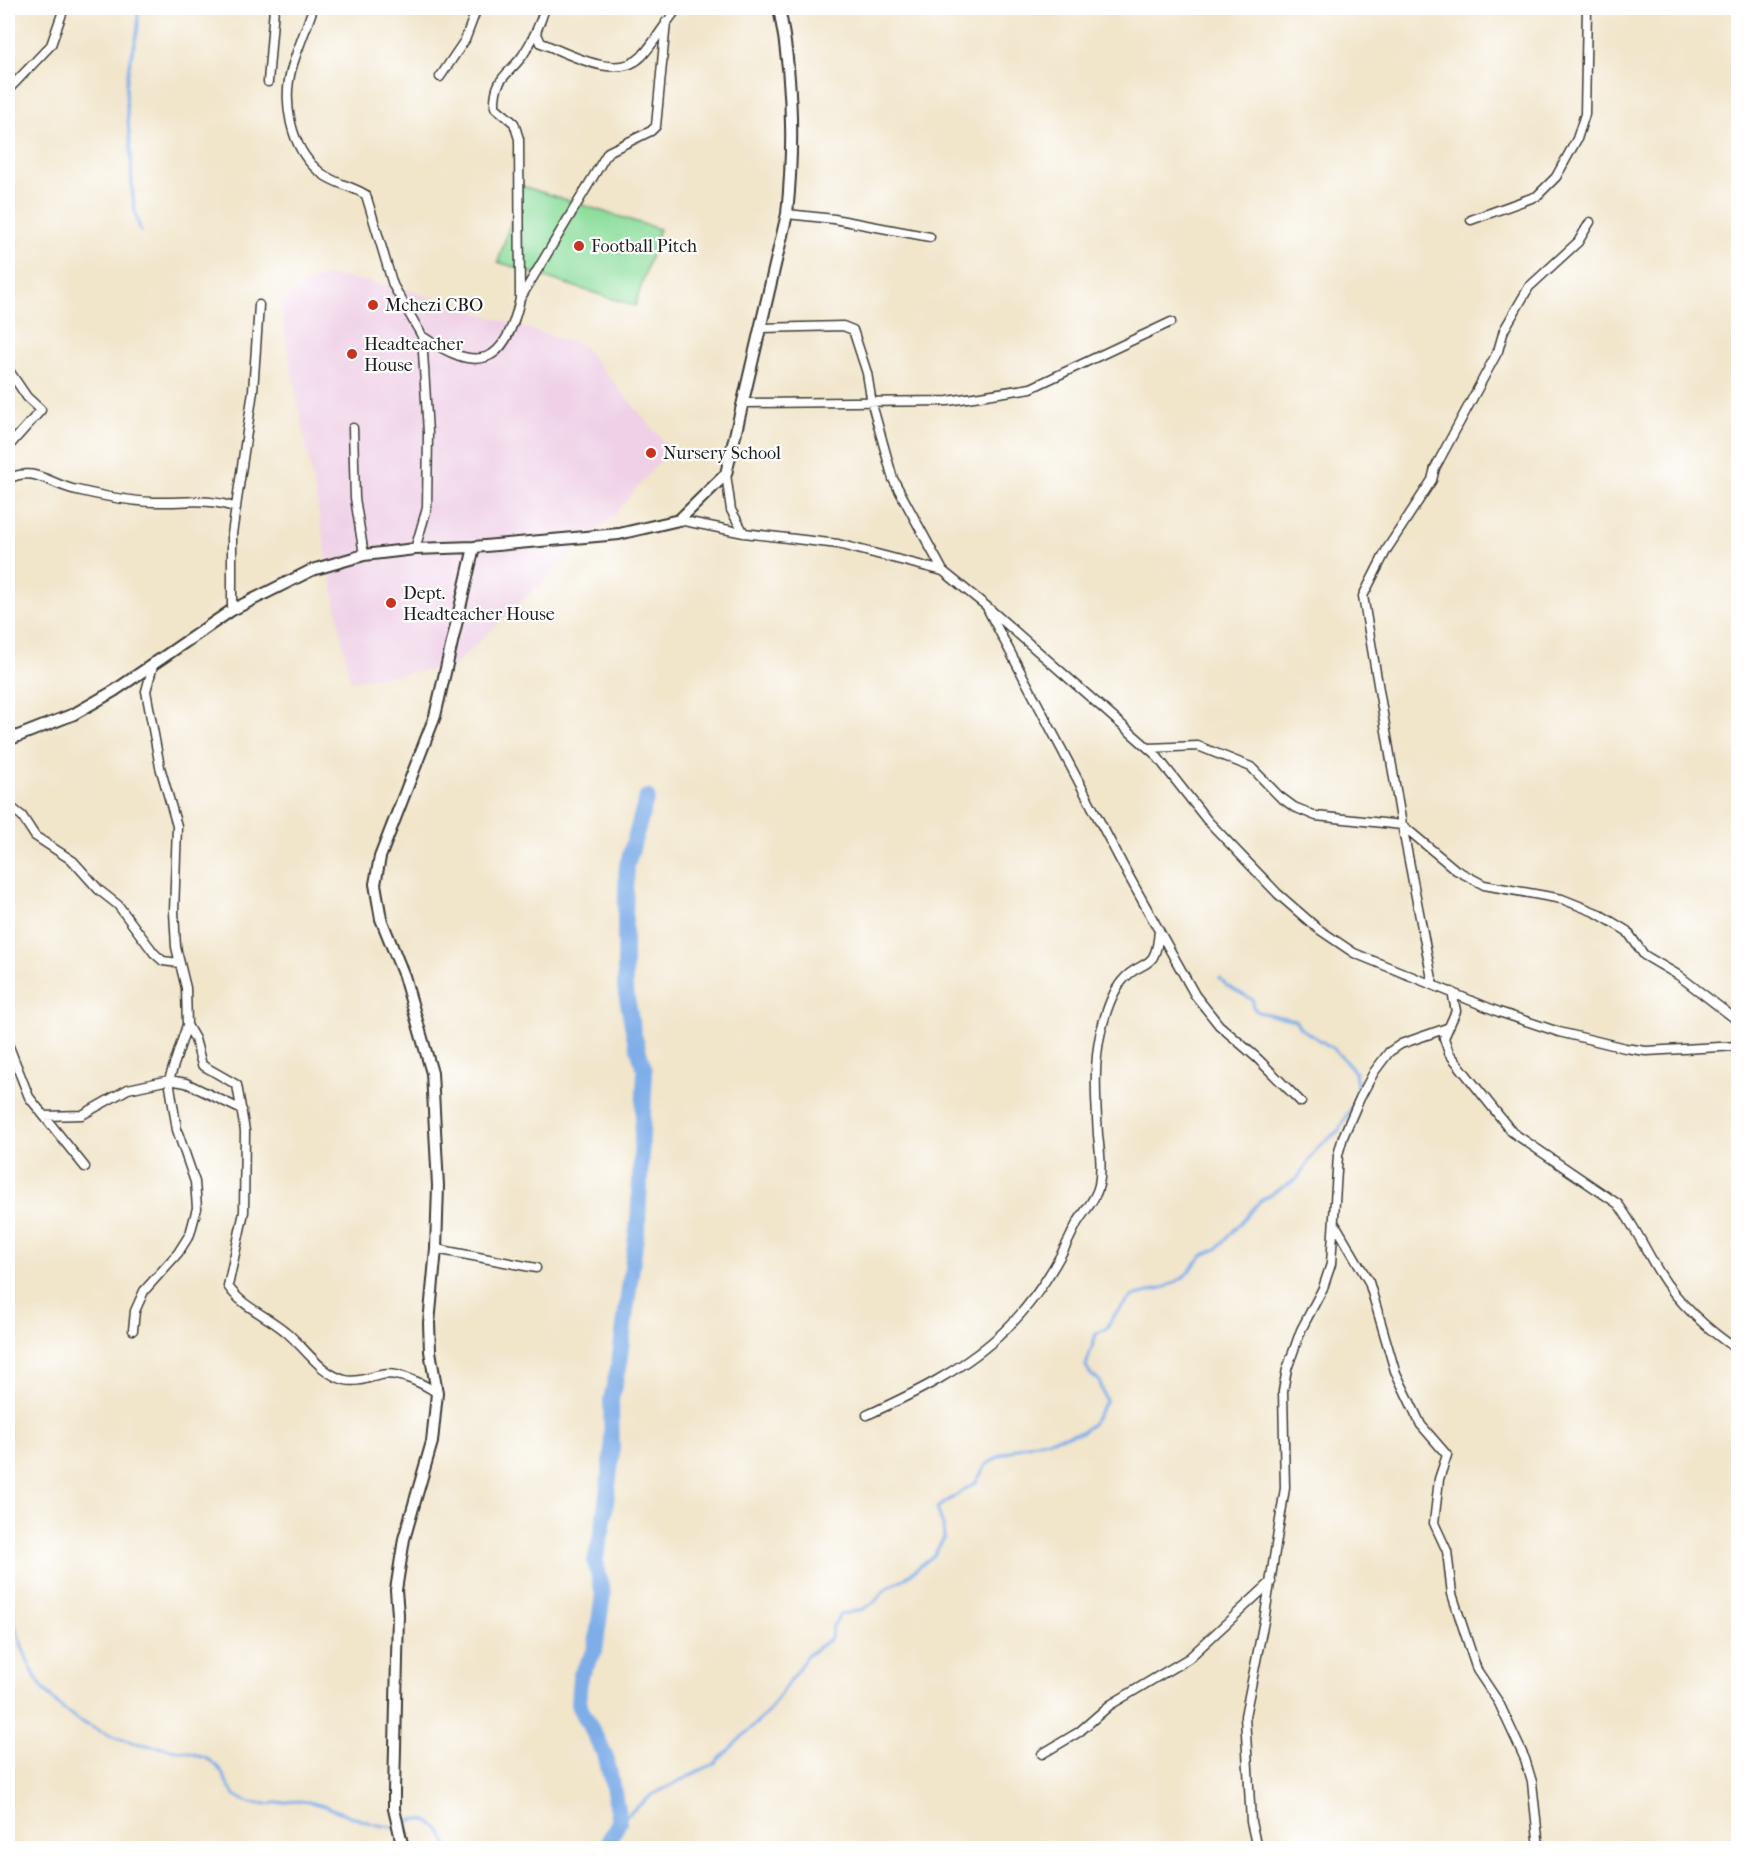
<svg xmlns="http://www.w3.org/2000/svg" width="1746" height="1856" viewBox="0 0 1746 1856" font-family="'IM FELL French Canon',serif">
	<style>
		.built { fill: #efd0e6 }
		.garden { fill: #8ede9e; stroke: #557d5d; stroke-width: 1.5 }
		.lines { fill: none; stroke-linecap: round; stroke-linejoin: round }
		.stream { stroke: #7eade8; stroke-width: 3 }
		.river { stroke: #7eade8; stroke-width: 16 }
		.minor-casing { stroke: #3c3a36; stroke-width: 11 }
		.tertiary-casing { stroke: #3c3a36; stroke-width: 14 }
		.minor { stroke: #fff; stroke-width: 8 }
		.tertiary { stroke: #fff; stroke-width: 10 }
		.poi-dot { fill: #c8321e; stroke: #fff; stroke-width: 2 }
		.labels { text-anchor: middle; stroke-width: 4.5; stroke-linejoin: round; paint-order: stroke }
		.poi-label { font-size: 18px; fill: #1c1c1c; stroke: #fff; text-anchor: start }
	</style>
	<rect width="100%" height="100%" fill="#fff"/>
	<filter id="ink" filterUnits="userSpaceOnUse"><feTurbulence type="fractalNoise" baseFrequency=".0167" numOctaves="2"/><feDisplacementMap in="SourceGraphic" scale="12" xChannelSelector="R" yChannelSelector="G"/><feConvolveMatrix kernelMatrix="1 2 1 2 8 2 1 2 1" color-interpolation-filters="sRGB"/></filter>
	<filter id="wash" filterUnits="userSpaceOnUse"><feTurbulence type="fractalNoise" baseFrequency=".008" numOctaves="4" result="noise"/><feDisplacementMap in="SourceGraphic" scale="24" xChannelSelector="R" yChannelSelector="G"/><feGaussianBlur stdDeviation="1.35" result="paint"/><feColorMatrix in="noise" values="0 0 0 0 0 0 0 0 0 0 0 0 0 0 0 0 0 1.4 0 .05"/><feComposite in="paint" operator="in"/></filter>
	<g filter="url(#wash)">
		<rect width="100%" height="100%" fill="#f1e5ca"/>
		<path class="built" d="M330 275 398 287 583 346 670 449 614 515 452 667 350 681 279 302 305 283Z"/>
		<path class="garden" d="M522 186 659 229 635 306 498 262Z"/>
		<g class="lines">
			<path class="stream" d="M137 8C142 34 129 54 127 80 124 105 130 129 131 154 132 182 131 206 141 232
				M8 1606C16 1627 22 1650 32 1670 53 1713 97 1734 141 1744 163 1749 186 1749 207 1759 227 1769 225 1791 241 1799 262 1810 287 1798 309 1802 339 1808 365 1827 396 1827
				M619 1822 652 1795 715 1763 768 1712 807 1656 831 1638 833 1626 840 1615 863 1609 874 1602 887 1588 904 1579 934 1555 944 1538 943 1526 937 1508 976 1482 986 1465 1001 1455 1023 1446 1082 1432 1092 1424 1106 1401 1099 1380 1091 1375 1086 1366 1096 1334 1107 1328 1113 1316 1133 1296 1166 1287 1183 1278 1203 1255 1217 1249 1260 1201 1298 1178 1317 1148 1338 1131 1355 1101 1357 1085 1355 1072 1334 1049 1300 1028 1295 1020 1258 1012 1253 1007V1000L1227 986 1220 978
				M402 1824C424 1811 443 1827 448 1848
				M1656 1848 1690 1841H1738"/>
			<path class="river" d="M605 1848 619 1822 614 1792 606 1757 578 1703 580 1677 595 1650 603 1594 595 1561 603 1527 612 1453 611 1400 619 1363 638 1222 645 1071 634 1035 625 988V916L627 865 647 797"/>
		</g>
	</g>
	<g filter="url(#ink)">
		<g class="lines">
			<g class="minor-casing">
				<path id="minor" d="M313 8C307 27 299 45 293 64 281 100 290 149 321 173 335 184 352 186 366 195L393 285 422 336 428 433 427 508 415 549
					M536 32 541 43C568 53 617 82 642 56 655 42 665 23 678 8
					M440 77 465 40 477 8
					M268 82 274 8
					M8 90 51 45 64 8
					M787 214 834 219 930 237
					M1471 220 1537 196 1556 177 1577 139 1585 114 1587 8
					M520 299 608 152 651 131 656 126 666 22
					M760 328 843 326 853 330 867 373 872 404 893 479 943 571
					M422 336C478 374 505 366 520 299L519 139 514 123 495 107C494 77 508 76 523 55 533 40 540 24 545 8
					M8 369 27 397 41 410 8 447
					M745 403 948 401 1031 388 1171 322
					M353 428 355 498 364 555
					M726 474 731 510 744 533
					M8 479C35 465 50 485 77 490 102 496 129 501 154 502 183 503 209 497 236 508
					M679 520 744 533 838 544 943 571 985 605 1155 754 1207 820 1278 894 1317 928 1354 953 1499 1012 1559 1032 1625 1048 1646 1051 1738 1046
					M232 610V534L253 391 259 305
					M988 610 1127 873 1195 995 1219 1025 1257 1058 1301 1102
					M154 662 146 691 160 767 177 826 174 912 176 947 186 988 187 1025 195 1039 202 1065 237 1085 245 1131 244 1212 228 1286C242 1307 266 1315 285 1331 304 1346 320 1374 345 1380 358 1383 369 1377 381 1375 398 1371 424 1384 437 1393
					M1149 748 1198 746 1251 767 1279 796 1294 807 1316 816 1402 825 1456 870 1484 885 1562 899 1597 913 1627 931 1644 955 1678 975 1738 1021
					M8 805 22 816 35 836 73 861 99 890 118 905 154 953 163 961 179 963
					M1433 984 1402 825 1363 596 1387 549 1432 480 1435 468 1498 351 1504 330 1529 287 1578 242 1590 222
					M1452 992 1456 1011 1444 1038 1449 1053 1512 1132 1618 1204C1634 1225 1645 1249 1659 1272 1677 1302 1709 1331 1738 1350
					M8 1044 29 1097 44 1116 82 1115 128 1089 169 1080 186 1083 242 1110
					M44 1116 85 1167
					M1335 1224 1369 1282 1395 1371 1421 1425 1447 1455 1439 1479 1434 1523 1447 1551 1452 1594 1477 1670 1499 1703 1525 1759 1532 1782 1539 1848
					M436 1249 536 1268
					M133 1330 135 1311 144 1291 178 1253 190 1234 197 1208 195 1182 177 1130 169 1080 187 1025
					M867 1415C972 1367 1026 1332 1076 1225 1083 1212 1096 1200 1099 1185 1102 1169 1100 1152 1098 1135 1096 1102 1093 1064 1101 1031 1105 1015 1111 994 1122 981 1142 957 1156 975 1159 930
					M1042 1754 1079 1732 1110 1705 1189 1658 1271 1582
					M1257 1848 1251 1822 1245 1716 1264 1621 1285 1488 1283 1391 1287 1369 1301 1330 1323 1288 1331 1264 1338 1155 1343 1137 1360 1098 1374 1072 1389 1052 1401 1044 1447 1028"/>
			</g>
			<g class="tertiary-casing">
				<path id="tertiary" d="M8 740 74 714 114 691 232 610 312 570 364 555 415 549 474 547 619 534 679 520 726 474 787 214C794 145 793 76 779 8
					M403 1848 394 1809V1792L398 1614 396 1590 404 1539 432 1442 437 1393 430 1351 429 1323 436 1249 438 1186 432 1073 404 976 381 919 375 884 380 857 435 716 474 547"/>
			</g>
			<use href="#minor" class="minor"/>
			<use href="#tertiary" class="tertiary"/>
		</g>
	</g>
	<g class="poi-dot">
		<circle cx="579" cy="246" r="6"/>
		<circle cx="373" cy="305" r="6"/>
		<circle cx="352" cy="354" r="6"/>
		<circle cx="651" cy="453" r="6"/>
		<circle cx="391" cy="603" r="6"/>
	</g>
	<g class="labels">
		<g class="poi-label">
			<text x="591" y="252">Football Pitch</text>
			<text x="385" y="311">Mchezi CBO</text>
			<text x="364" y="350">Headteacher<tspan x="364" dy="21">House</tspan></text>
			<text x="663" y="459">Nursery School</text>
			<text x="403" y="599">Dept.<tspan x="403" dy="21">Headteacher House</tspan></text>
		</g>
	</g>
	<rect width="1746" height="1856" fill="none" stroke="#fff" stroke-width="30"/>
</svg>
